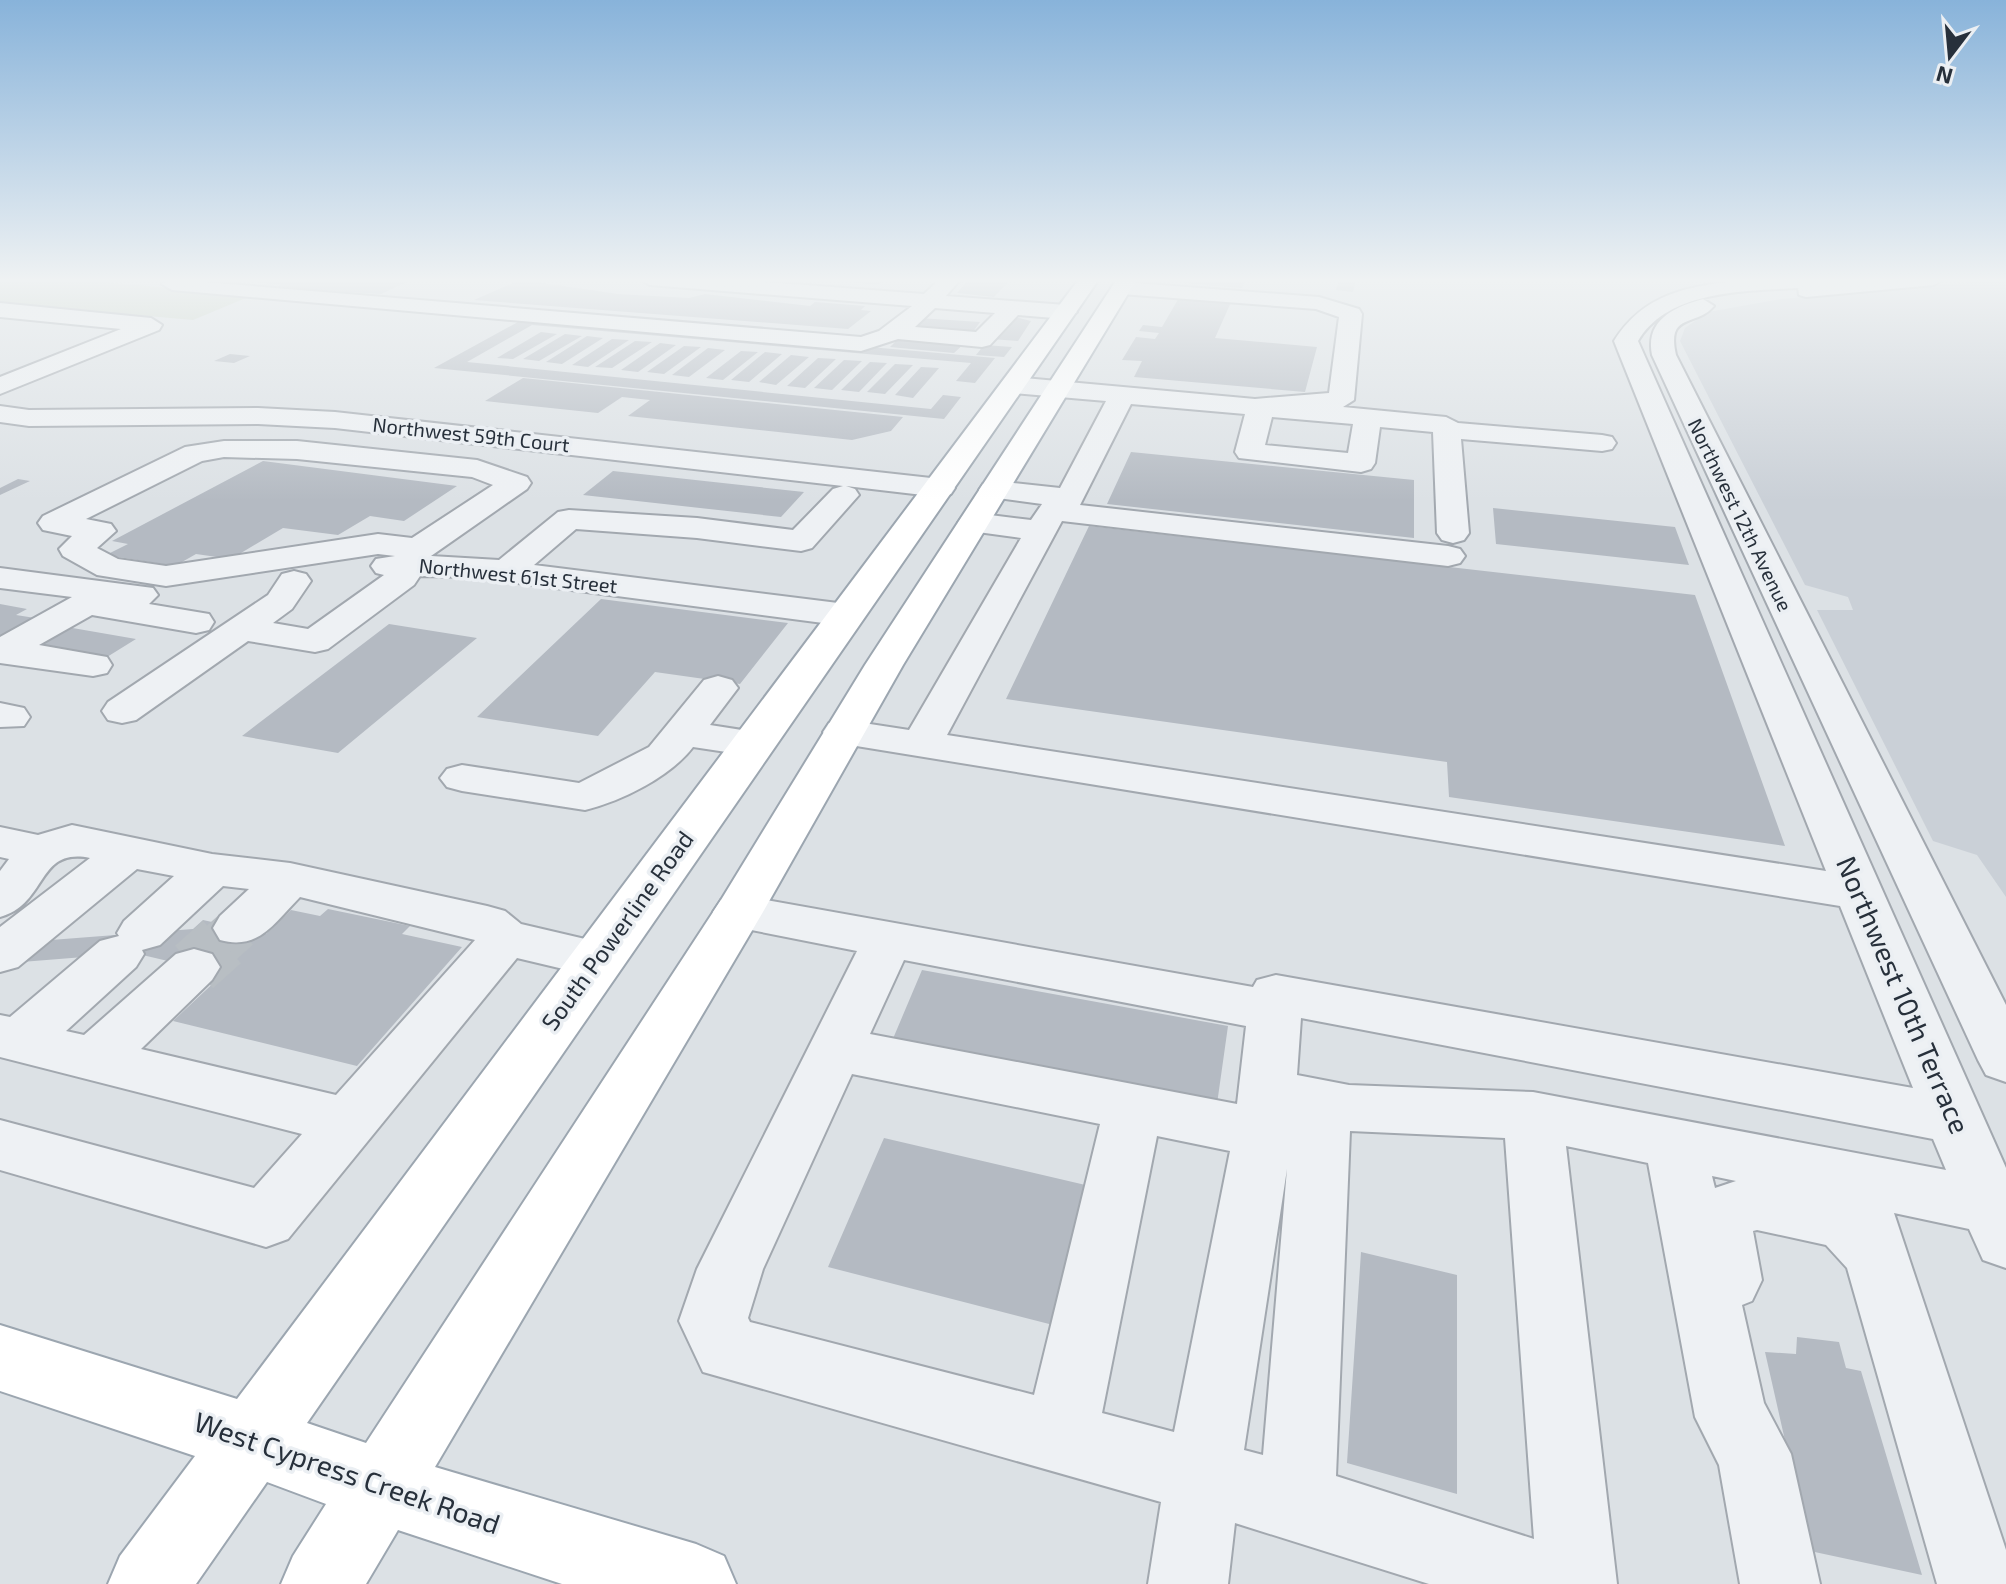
<svg xmlns="http://www.w3.org/2000/svg" width="2006" height="1584" viewBox="0 0 2006 1584" font-family="'Exo 2',sans-serif">
	<style>
		.built { fill: #cad0d7 }
		.green { fill: #c3cfbe }
		.building { fill: #b4bac2 }
		.lines { fill: none; stroke-linecap: round; stroke-linejoin: round }
		.minor-tunnel-far1 { stroke: #b8bec3; stroke-width: 45; stroke-dasharray: 45 23; stroke-linecap: butt }
		.minor-tunnel { stroke: #b8bec3; stroke-width: 57; stroke-dasharray: 57 29; stroke-linecap: butt }
		.minor-casing { stroke: #a2a8af; stroke-width: 4 }
		.major-casing { stroke: #9ca6b0; stroke-width: 4 }
		.minor { fill: #eef1f4; fill-rule: evenodd }
		.major { fill: #fff; fill-rule: evenodd }
		.labels { text-anchor: middle; stroke-width: 7; stroke-linejoin: round; paint-order: stroke }
		.far-street-label { font-size: 20px; fill: #27303b; stroke: #ebeff3 }
		.street-label { font-size: 24px; fill: #27303b; stroke: #ebeff3 }
		.near-street-label { font-size: 28px; fill: #27303b; stroke: #ebeff3 }
	</style>
	<rect width="100%" height="100%" fill="#dce1e5"/>
	<path class="built" d="M2006 279V897L1977 855 1933 841 1817 610H1853L1848 597 1805 585 1680 341 1685 328 1708 312 1782 299Z"/>
	<path class="green" d="M0 279H66L253 295 193 320 0 303Z"/>
	<path class="building" d="M234 279H413L381 294 275 288 281 285Z
		M828 279H885L877 285Z
		M969 279H1011L994 297 957 293Z
		M1185 279H1246L1242 288 1183 283Z
		M1339 279H1356L1353 292 1336 290Z
		M529 281 618 294 689 298 705 294 810 306 815 302 865 306 861 310 871 311 848 329 474 300 513 283Z
		M1180 296 1232 300 1215 338 1317 347 1305 392 1134 377 1142 361 1122 360 1136 337 1155 339 1159 333 1139 331 1143 325 1162 327Z
		M1011 316 1031 321 1018 341 991 339Z
		M527 317 995 358 975 383 956 381 971 363 532 325 467 362 931 409 943 395 961 397 944 419 434 368Z
		M919 318 980 322 973 332 910 327Z
		M541 332 557 334 513 359 497 358Z
		M565 334 582 336 539 361 523 359Z
		M587 336 603 338 562 364 546 362Z
		M900 337 966 342 954 353 890 347Z
		M612 339 629 340 588 367 572 365Z
		M635 341 652 342 612 368 595 367Z
		M660 343 676 345 638 372 621 370Z
		M984 345 1012 347 1004 357 976 355Z
		M684 346 701 347 664 374 647 372Z
		M708 348 725 350 689 377 672 375Z
		M741 351 758 352 723 380 706 378Z
		M765 352 782 354 749 382 731 380Z
		M230 354 250 356 234 363 214 361Z
		M791 355 809 357 776 385 759 382Z
		M818 358 836 359 805 388 787 386Z
		M844 360 862 361 832 390 814 388Z
		M870 362 887 363 859 392 841 390Z
		M895 364 913 365 885 394 867 392Z
		M921 367 939 368 913 398 895 395Z
		M523 378 903 417 891 431 852 440 628 416 650 400 622 397 598 413 485 401Z
		M1131 452 1414 480V538L1107 504Z
		M263 461 457 486 404 521 370 516 338 535 283 528 231 559 196 554 175 566 106 555 128 544 112 541Z
		M613 471 804 492 781 517 583 495Z
		M18 479 30 481 0 495V488Z
		M1493 508 1675 527 1689 565 1496 544Z
		M1089 526 1695 595 1785 846 1449 797 1447 762 1006 699Z
		M601 599 788 623 740 684 655 672 598 736 477 717Z
		M0 604 27 609 16 615 35 618 0 638Z
		M389 624 477 638 338 753 242 736Z
		M61 626 136 639 107 657 30 643Z
		M328 909 410 926 402 934 462 947 357 1066 173 1021 223 974 134 953 9 963 38 941 193 929 203 920 266 934 291 910 320 916Z
		M922 970 1228 1026 1217 1104 892 1041Z
		M884 1138 1094 1187 1057 1326 828 1267Z
		M1361 1252 1457 1275V1494L1347 1463Z
		M1797 1337 1839 1342 1846 1368 1861 1371 1922 1575 1810 1551 1765 1352 1796 1354Z"/>
	<g class="lines">
		<path class="minor-tunnel-far1" d="M220 944 238 928"/>
		<path class="minor-tunnel" d="M194 967 222 942"/>
		<g class="minor-casing">
			<path id="minor" d="M168 279 861 337 879 331 912 306 650 285 640 279H726L924 294 940 279H961L946 296 1066 305 1077 312 1066 319 1018 315 990 345 982 347 898 339 861 351 172 290 162 284ZM935 308 995 313 976 332 915 327Z
				M1751 279H1944L1934 285 1806 297 1799 295 1798 288C1745 291 1668 290 1638 341L2006 1168V1268L1983 1260 1969 1229 1894 1213 2006 1550V1584H1937L1847 1268 1826 1245 1757 1230 1753 1231 1762 1280 1752 1301 1742 1305 1764 1403 1791 1454 1820 1584H1740L1719 1465 1695 1417 1648 1163 1566 1146 1617 1584H1429L1235 1523 1228 1584H1148L1161 1502 703 1372 679 1321 697 1269 857 951 721 924 713 912 721 900 738 895 1253 987 1257 980 1276 975 1913 1088 1840 906 844 744 829 741 823 732 829 723 844 720 909 730 1021 538 963 530 958 523 963 516 974 513 1031 520 1042 504 983 496 979 490 983 484 994 481 1060 488 1106 401 1013 393 1004 390 1000 385 1004 380 1013 377 1255 399 1329 393 1339 317 1316 309 1121 294 1111 288 1121 282 1319 297 1359 309 1362 314 1354 400 1343 407 1446 417 1458 423 1602 435 1612 437 1616 443 1612 449 1602 451 1461 439 1469 533 1464 540 1453 543 1442 540 1437 533 1433 432 1380 427 1375 463 1371 469 1361 472 1239 458 1235 452 1245 414 1131 404 1080 505 1448 546 1460 549 1465 556 1460 563 1448 566 1062 521 947 735 1826 871 1614 341C1647 289 1695 286 1751 279ZM1272 417 1353 424 1348 453 1265 445ZM904 960 1246 1026 1237 1104 870 1034ZM1301 1018 1933 1139 1946 1170 1533 1092 1349 1085 1297 1075ZM852 1074 1100 1124 1034 1395 750 1322 748 1318 763 1269ZM1350 1131 1505 1138 1534 1539 1336 1476ZM1157 1136 1230 1151 1174 1432 1102 1413ZM1287 1169 1263 1455 1244 1450ZM1712 1176 1736 1181 1715 1188Z
				M1703 299 1714 306C1697 327 1666 312 1676 355L2006 1005V1082L1986 1075 1978 1060 1652 355C1645 320 1674 307 1703 299Z
				M0 303 151 318 162 325 159 330 0 394V377L121 329 0 317Z
				M0 406 29 410 258 408 335 412 940 479 951 482 955 488 951 494 940 497 846 486 855 489 859 495 812 548 801 551 697 538 576 529 534 565 846 604 859 607 864 615 859 623 846 626 472 577 420 576 414 585 328 649 315 652 248 641 136 720 122 723 108 720 102 711 108 702 268 595 282 574 294 571 306 574 311 581 292 609 273 623 308 629 384 575 376 573 371 566 376 559 395 556 378 554 166 586 97 575 63 556 59 549 72 536 43 530 38 523 43 516 185 447 224 441H297L477 460 527 477 531 483 527 489 431 556 499 560 558 512 569 510 697 518 793 530 833 489 843 486 335 428 258 424 29 426 0 422ZM224 457 297 459 472 477 493 485 412 538 378 534 166 566 118 559 97 548 116 531 111 524 86 519 202 461Z
				M0 568 153 588 158 595 149 604 209 614 214 622 209 630 196 633 92 615 39 645 107 657 112 665 107 673 93 676 0 663V637L72 597 0 588Z
				M718 676 732 680 738 688 710 725 768 734 774 743 768 752 753 756 693 747C670 777 622 801 585 810L462 791 447 787 440 778 447 769 462 765 579 783 649 747 704 680Z
				M0 703 24 708 30 717 24 726 0 727Z
				M72 825 212 854 290 863 487 906 505 911 521 924 615 946 623 959 615 972 597 977 517 958 288 1239 266 1247 0 1170V1120L254 1188 302 1134 0 1057V1015L10 1017 100 941 119 936 117 933 124 921 174 876 137 869 18 967 0 972V927L90 858C36 847 48 904 0 917V871L9 859 0 857V827L38 835ZM223 886 249 889 220 916 213 928 220 940C259 951 275 922 300 897L475 940 336 1095 141 1049 212 980 220 967 212 954 194 949 176 954 84 1035 66 1031 136 967 144 954 142 950 160 945Z"/>
		</g>
		<g class="major-casing">
			<path id="major" d="M1079 279H1099L307 1423 366 1443 721 900 865 665 1117 279H1137L903 665 763 912 435 1467 696 1544 724 1556 736 1584H562L398 1530 366 1584H281L293 1556 326 1504 267 1482 196 1584H108L120 1556 195 1456 0 1391V1325L237 1399Z"/>
		</g>
		<use href="#minor" class="minor"/>
		<use href="#major" class="major"/>
	</g>
	<linearGradient id="sky" x2="0" y2="1"><stop stop-color="#88b3da"/><stop offset="0.56" stop-color="#eff2f3"/><stop offset="1" stop-color="#eff2f3" stop-opacity="0"/></linearGradient>
	<rect width="2006" height="501" fill="url(#sky)"/>
	<g class="labels">
		<g class="far-street-label">
			<text transform="translate(471 435) rotate(6)" y="7">Northwest 59th Court</text>
			<text transform="translate(1740 515) rotate(64)" y="7">Northwest 12th Avenue</text>
			<text transform="translate(518 576) rotate(6)" y="7">Northwest 61st Street</text>
		</g>
		<g class="street-label">
			<text transform="translate(618 931) rotate(-54)" y="8">South Powerline Road</text>
		</g>
		<g class="near-street-label">
			<text transform="translate(1903 995) rotate(67)" y="10">Northwest 10th Terrace</text>
			<text transform="translate(347 1473) rotate(19)" y="10">West Cypress Creek Road</text>
		</g>
	</g>
	<g transform="translate(1950 56) rotate(196)" stroke="#ebeff3" stroke-width="6" paint-order="stroke">
	<path d="M0-6L14 30L0 20L-14 30Z" fill="#27303b"/>
	<text y="-12" font-size="22" font-weight="bold" text-anchor="middle" fill="#27303b">N</text>
	</g>
</svg>
